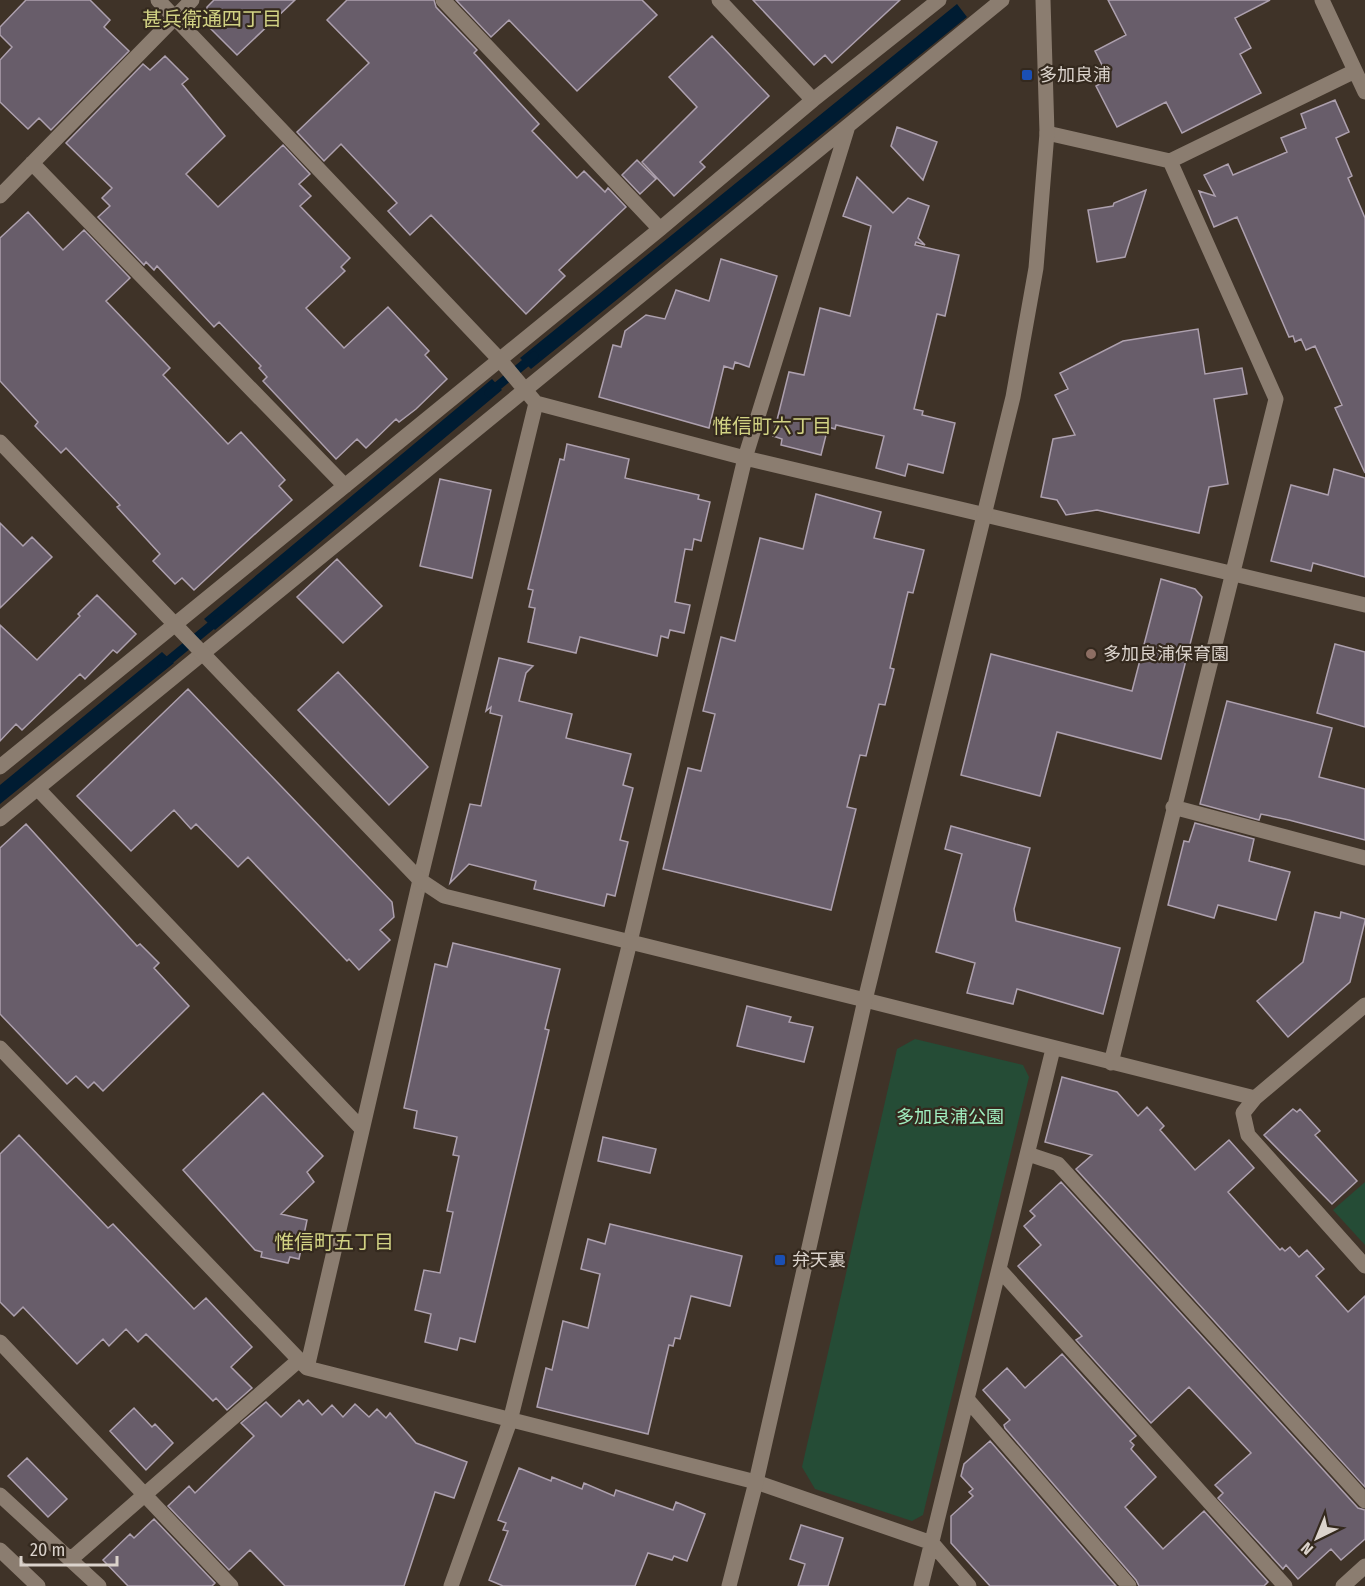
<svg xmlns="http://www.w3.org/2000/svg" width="1365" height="1586" viewBox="0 0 1365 1586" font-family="'Fira Sans Condensed','Noto Sans JP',sans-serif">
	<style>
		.green { fill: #254c36 }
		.water { fill: #001c32 }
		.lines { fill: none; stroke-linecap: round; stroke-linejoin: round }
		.stream { stroke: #001c32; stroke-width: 9 }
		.building { fill: #685d6a; stroke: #ada0ae; stroke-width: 1.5 }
		.minor { stroke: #8b7d70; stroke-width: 15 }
		.tertiary { stroke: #8b7d70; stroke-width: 15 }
		.transit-dot { fill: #1a4fb4; stroke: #34291e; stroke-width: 2 }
		.education-dot { fill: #8d6e63; stroke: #34291e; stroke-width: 2 }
		.labels { text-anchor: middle; stroke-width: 4.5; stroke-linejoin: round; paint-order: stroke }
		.poi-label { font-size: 18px; fill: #dbd3cc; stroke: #34291e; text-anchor: start }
		.park-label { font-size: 18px; fill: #a0efc0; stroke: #34291e }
		.neighbourhood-label { font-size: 20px; fill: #d1d283; stroke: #34291e }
	</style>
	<rect width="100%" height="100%" fill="#3f3328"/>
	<path class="green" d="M915 1039 1023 1065 1029 1077 923 1515 912 1521 815 1489 802 1467 897 1049Z
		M1365 1182V1245L1333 1210Z"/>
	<path class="water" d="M957 4 967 17 531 369 520 358Z
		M492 379 502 390 215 630 204 619Z
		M162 652 174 663 0 804V785Z"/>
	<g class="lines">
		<path class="stream" d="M489 393 534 356
			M162 666 219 619"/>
	</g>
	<path class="building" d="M26 0H90L110 20 104 27 129 51 51 130 39 118 28 129 0 102V60L12 47 0 35V27Z
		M214 0H295L237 55 205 23 207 7Z
		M347 0H434L436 7 477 50 474 53 539 124 532 131 577 178 584 171 605 192 608 188 626 207 559 270 565 276 526 314 431 215 410 235 388 211 397 203 341 144 324 161 297 132 369 63 327 20Z
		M456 0H642L657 15 577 91 509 20 491 37Z
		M753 0H900L832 63 825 55 814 65Z
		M1108 0H1270L1235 18 1251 48 1240 54 1261 93 1182 133 1166 102 1117 127 1096 86 1109 79 1095 51 1126 35Z
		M712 36 769 96 700 162 705 167 674 196 642 162 697 107 669 77Z
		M165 56 188 79 182 84 225 136 186 174 218 207 283 145 310 174 299 184 311 196 300 206 350 258 341 267 345 271 306 308 344 348 388 307 429 351 425 355 447 379 416 409 399 422 396 419 366 448 357 439 336 459 263 381 267 377 259 368 261 366 219 322 214 327 157 266 154 270 146 262 144 265 98 217 110 206 102 198 112 188 66 143 143 64 150 70Z
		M1335 100 1349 132 1336 138 1352 176 1348 178 1365 218V473L1335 408 1342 405 1315 346 1306 350 1301 339 1295 342 1293 336 1289 337 1237 217 1214 227 1199 191 1215 196 1204 175 1228 164 1233 175 1287 152 1281 138 1306 128 1301 114Z
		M897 127 937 142 923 180 891 146Z
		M637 160 656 179 640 194 622 175Z
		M857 177 893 213 908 198 929 206 918 238 925 245 916 242 915 245 959 255 945 316 937 314 914 409 923 411 922 415 955 423 943 473 908 464 905 476 876 468 884 436 836 425 835 429 828 427 821 455 781 445 782 439 773 436 789 372 804 375 820 308 850 316 871 226 843 216Z
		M1146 190 1125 257 1097 262 1088 210 1113 206 1114 203Z
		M28 212 63 250 84 230 130 278 106 301 170 368 163 375 228 444 241 432 285 480 279 486 292 500 194 590 182 578 175 584 153 561 160 554 117 507 120 505 66 448 61 453 35 426 38 422 0 381V238Z
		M721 259 777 276 749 367 735 362 733 369 724 366 709 428 599 397 613 345 621 347 625 331 646 315 665 319 676 290 709 301Z
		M1198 329 1205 374 1242 368 1247 394 1214 399 1228 484 1209 487 1199 533 1097 510 1066 515 1057 500 1041 497 1053 439 1075 435 1055 395 1068 389 1060 373 1123 341Z
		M567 444 629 459 625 478 699 495 698 499 710 502 701 541 694 539 692 550 685 549 675 602 690 605 684 633 670 630 668 638 661 636 657 656 580 637 576 653 528 642 535 608 529 607 533 590 528 589 560 459 564 460Z
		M1334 469 1365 478V577L1313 563 1311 571 1271 561 1291 485 1328 495Z
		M440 479 491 490 472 578 420 566Z
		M816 494 881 512 874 538 924 550 913 593 908 592 890 668 894 669 885 705 879 704 866 756 860 755 847 807 856 809 831 910 663 869 688 768 701 771 715 714 703 711 721 637 735 641 760 538 803 549Z
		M0 523 23 546 32 537 52 557 0 608Z
		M337 559 382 606 343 643 297 597Z
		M1161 579 1195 589 1202 597 1161 759 1057 732 1040 796 961 775 991 654 1132 691Z
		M97 595 136 634 117 653 113 650 85 679 80 674 22 730 16 724 0 741V625L37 660 80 616 78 614Z
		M1335 644 1365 652V727L1317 713Z
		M499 658 533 666 526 673 519 701 572 714 566 738 631 754 623 785 633 788 620 840 628 842 615 896 607 894 604 906 534 889 536 881 469 864 450 883 470 804 481 806 502 716 490 713 491 707 486 711Z
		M338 672 428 767 389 805 298 710Z
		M188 689 392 902 394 917 380 930 390 940 359 970 349 959 347 961 248 857 238 867 196 824 191 829 174 810 131 851 77 796Z
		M1227 701 1332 728 1319 777 1365 789V840L1289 820 1261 814 1259 820 1200 804Z
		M1195 823 1254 839 1249 861 1290 872 1276 920 1218 905 1214 918 1168 905 1184 841 1189 842Z
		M26 824 137 946 140 944 159 963 154 968 189 1006 103 1091 94 1082 88 1088 76 1076 67 1084 0 1014V848Z
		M951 826 1030 848 1014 909 1016 921 1120 948 1103 1014 1017 989 1013 1004 967 993 975 963 936 952 962 854 945 849Z
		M1315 912 1340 918 1341 912 1365 919V921L1350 982 1288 1037 1257 1001 1303 962Z
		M453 943 560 969 545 1029 549 1030 475 1342 460 1338 457 1350 425 1342 431 1314 415 1310 424 1270 440 1273 453 1212 447 1211 459 1156 453 1155 457 1137 414 1128 417 1111 404 1108 435 964 447 967Z
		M747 1006 791 1017 789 1022 813 1027 804 1062 737 1046Z
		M1062 1077 1117 1092 1138 1116 1147 1107 1164 1126 1160 1130 1195 1170 1229 1140 1254 1168 1228 1192 1280 1250 1282 1248 1285 1251 1290 1247 1299 1257 1307 1250 1324 1269 1316 1276 1348 1312 1365 1296V1487L1076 1169 1092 1155 1045 1142Z
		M263 1093 323 1156 307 1172 314 1182 281 1214 307 1220 299 1259 290 1257 288 1263 261 1257 262 1252 255 1250 183 1170Z
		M1293 1109 1297 1112 1300 1109 1320 1131 1315 1135 1357 1181 1332 1204 1264 1135Z
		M19 1135 108 1228 113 1224 194 1309 206 1298 252 1347 231 1367 252 1388 227 1410 216 1398 213 1401 146 1334 138 1342 126 1329 109 1346 103 1339 77 1364 23 1307 14 1316 0 1302V1154Z
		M603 1137 656 1149 650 1173 598 1161Z
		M1061 1182 1358 1508 1365 1510V1539L1341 1560 1331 1549 1298 1579 1286 1565 1283 1569 1218 1498 1223 1493 1215 1485 1251 1453 1189 1387 1151 1423 1076 1340 1082 1336 1018 1266 1041 1245 1024 1226 1035 1216 1030 1211Z
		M610 1224 742 1256 730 1306 691 1296 680 1339 675 1338 673 1346 669 1345 648 1434 537 1407 546 1368 552 1370 563 1321 588 1328 600 1274 581 1269 588 1239 605 1244Z
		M1062 1354 1136 1436 1130 1441 1134 1445 1131 1449 1156 1477 1125 1507 1163 1549 1204 1511 1268 1582 1264 1586H1139L1136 1580 1005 1428 1004 1425 1010 1420 983 1390 1007 1368 1025 1388Z
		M299 1400 303 1405 308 1400 322 1415 332 1405 343 1417 355 1404 369 1417 377 1409 386 1418 390 1413 416 1443 467 1462 454 1498 435 1492 404 1586H285L250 1550 229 1570 168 1506 189 1486 195 1493 254 1436 241 1423 266 1402 281 1417Z
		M134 1408 152 1427 155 1424 173 1443 146 1470 110 1431Z
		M990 1441 1116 1586H990L951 1543V1516L973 1496 969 1492 973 1489 961 1476 964 1464Z
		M27 1458 67 1499 48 1517 8 1476Z
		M519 1468 551 1481 552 1477 582 1489 584 1483 614 1496 616 1490 673 1510 676 1502 705 1514 687 1561 674 1556 672 1560 648 1553 635 1586H503L489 1580 508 1531 503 1530 506 1523 498 1520Z
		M154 1519 215 1583 212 1586H128L103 1560 130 1534 134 1538Z
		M801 1525 843 1538 828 1586H798L805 1564 790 1559Z"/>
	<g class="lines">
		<path class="minor" d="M158 0 500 360 536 403 745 458 1365 605
			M443 0 660 229
			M719 0 813 100
			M1322 0 1365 92
			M1047 133 1170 161 1355 71
			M32 163 345 486
			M0 196 192 0
			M0 767 660 229 813 100 939 0
			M38 789 362 1129
			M1173 807 1365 858
			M0 819 1002 0
			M865 1000 1255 1098
			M1365 1005 1255 1098 1243 1113 1248 1135 1365 1266
			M0 1048 307 1368 756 1482 932 1543 969 1586
			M1111 1063 1276 399 1170 161
			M1028 1154 1058 1164 1365 1501
			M999 1269 1285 1586
			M0 1342 231 1586
			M307 1368 420 880 536 403
			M967 1399 1129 1586
			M0 1495 99 1586
			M71 1559 299 1360
			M451 1586 510 1421 630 942 745 458 848 126
			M921 1586 1053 1049
			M1343 1586 1365 1566"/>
		<path class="tertiary" d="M0 442 420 880 444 896 865 1000
			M0 1550 38 1586
			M729 1586 756 1482 865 1000 1013 397 1036 268 1047 133 1043 0"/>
	</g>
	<g class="transit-dot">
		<rect x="1021" y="69" width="12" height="12" rx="3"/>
		<rect x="774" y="1254" width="12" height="12" rx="3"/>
	</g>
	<circle class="education-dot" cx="1091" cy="654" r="6"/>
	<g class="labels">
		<g class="poi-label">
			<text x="1039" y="81">多加良浦</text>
			<text x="1103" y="660">多加良浦保育園</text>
			<text x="792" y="1266">弁天裏</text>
		</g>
		<g class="park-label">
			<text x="950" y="1123">多加良浦公園</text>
		</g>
		<g class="neighbourhood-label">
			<text x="212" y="26">甚兵衛通四丁目</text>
			<text x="772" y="433">惟信町六丁目</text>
			<text x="334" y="1249">惟信町五丁目</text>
		</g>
	</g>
	<g transform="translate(1317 1538) rotate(223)" stroke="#34291e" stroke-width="4.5" paint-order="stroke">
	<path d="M0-4.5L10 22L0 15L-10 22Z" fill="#dbd3cc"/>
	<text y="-9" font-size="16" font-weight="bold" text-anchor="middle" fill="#dbd3cc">N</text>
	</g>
	<path d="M21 1556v9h96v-9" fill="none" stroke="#dbd3cc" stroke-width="3"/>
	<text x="30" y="1556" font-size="18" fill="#dbd3cc" stroke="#34291e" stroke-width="4.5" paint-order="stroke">20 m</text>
</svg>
